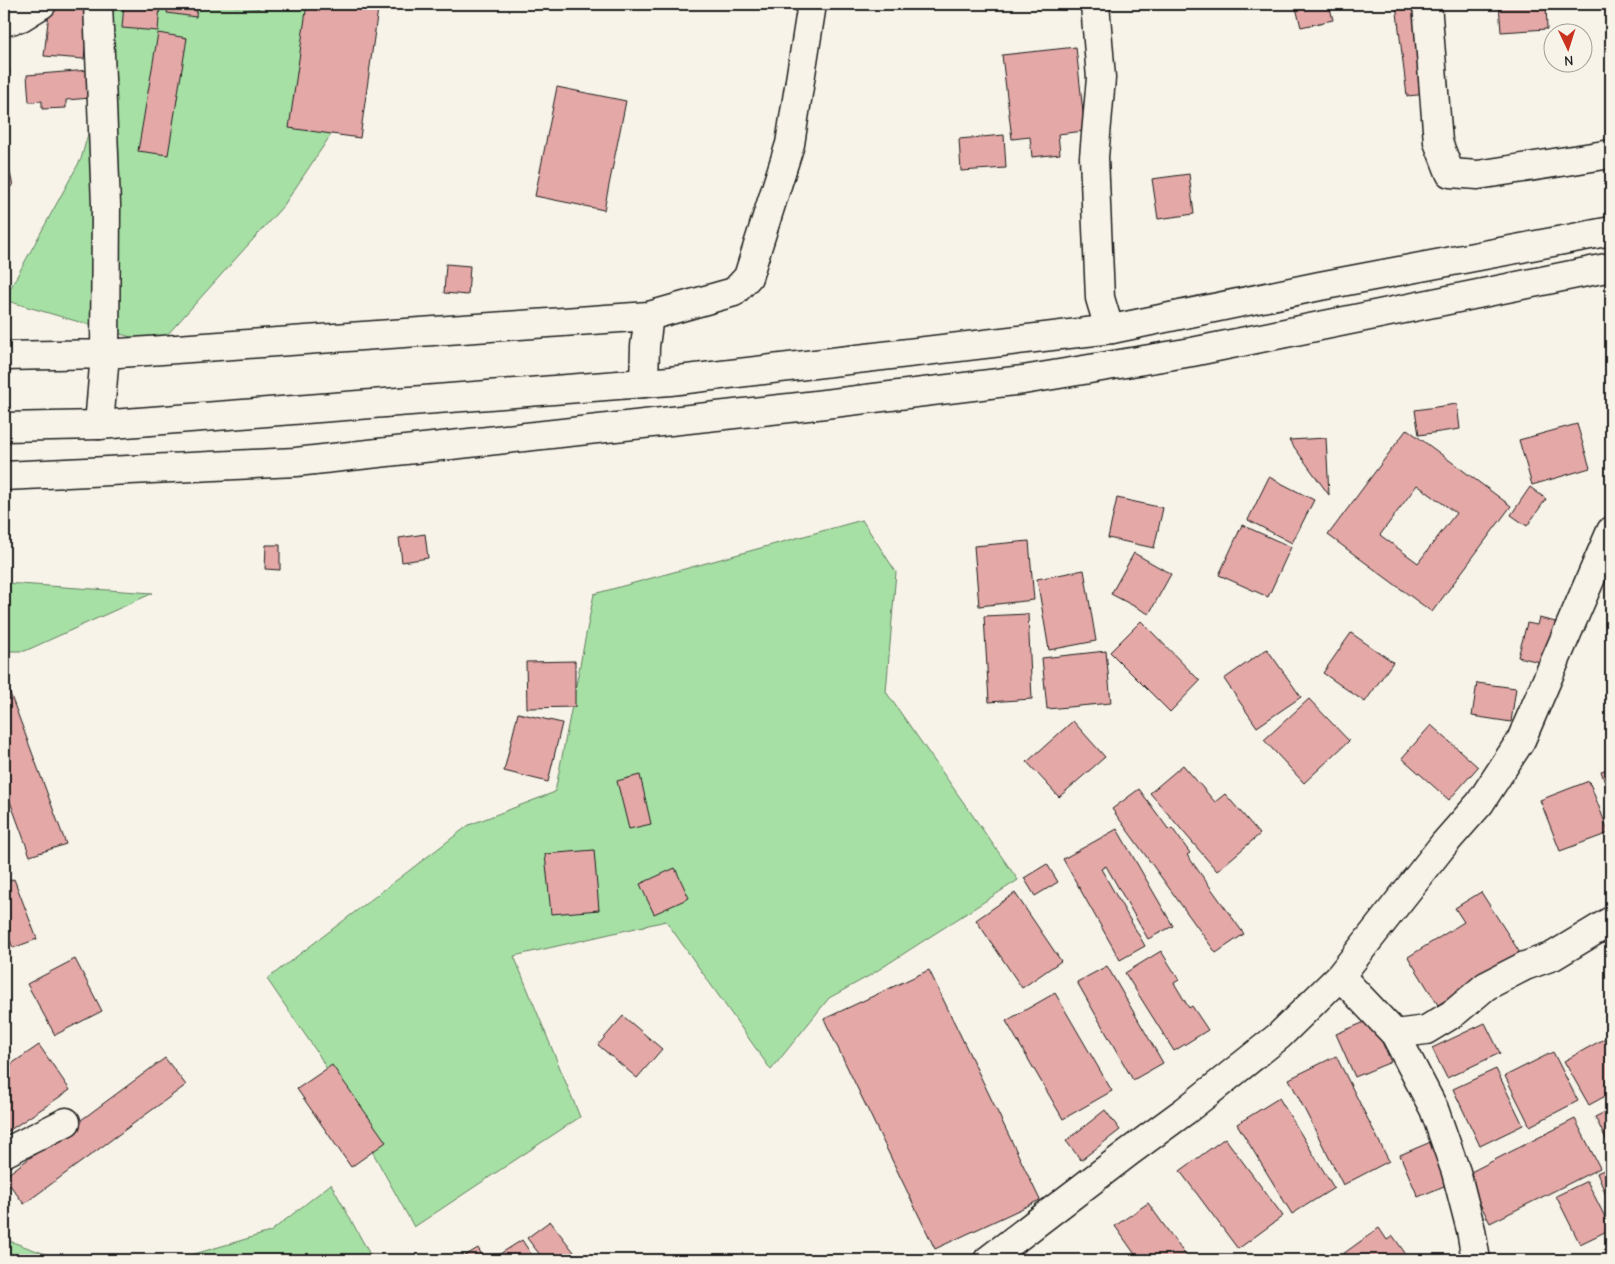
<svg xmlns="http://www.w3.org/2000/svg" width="1615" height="1264" viewBox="0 0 1615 1264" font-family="'Comic Neue',sans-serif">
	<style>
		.green { fill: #a7e0a5; stroke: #627e60 }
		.building { fill: #e4a8a7; stroke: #1c1c1c; fill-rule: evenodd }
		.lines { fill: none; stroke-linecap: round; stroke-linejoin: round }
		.street-casing { stroke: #1c1c1c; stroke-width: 31 }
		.highway-casing { stroke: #1c1c1c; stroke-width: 31 }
		.street { stroke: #f7f3e8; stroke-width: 28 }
		.highway { stroke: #f7f3e8; stroke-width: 28 }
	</style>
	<rect width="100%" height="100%" fill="#f7f3e8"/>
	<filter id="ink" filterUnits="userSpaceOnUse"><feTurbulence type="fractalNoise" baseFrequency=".02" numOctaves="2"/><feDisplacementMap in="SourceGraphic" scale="10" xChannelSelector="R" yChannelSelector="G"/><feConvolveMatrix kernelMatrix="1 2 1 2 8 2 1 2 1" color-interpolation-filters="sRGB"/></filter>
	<g filter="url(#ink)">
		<path class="green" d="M114 4H306L352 103 284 205 158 345 4 300 81 159 106 70Z
			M862 520 896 572 886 692 1018 880 869 976 829 998 771 1070 666 921 514 956 580 1117 414 1227 319 1055 267 979 469 825 555 792 594 594Z
			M4 583 153 593 25 651H4Z
			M331 1184 373 1260H174L270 1232Z
			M4 1239 62 1260H4Z"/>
		<path class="building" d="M50 4 89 7 84 59 44 56Z
			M124 4H160L158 31 122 28Z
			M169 4H197L196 17 167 13Z
			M216 4H260L259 8Z
			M307 4H341L378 9 360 138 289 128Z
			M1295 4H1329L1333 20 1301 27Z
			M1396 4H1417L1428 94 1407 96Z
			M1499 4H1546L1547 29 1501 32Z
			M158 33 187 38 168 155 138 151Z
			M4 46 10 73 4 75Z
			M1076 47 1085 131 1058 134 1060 154 1032 157 1030 137 1012 139 1002 55Z
			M89 70 91 98 66 100V108L42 109V101L29 102 27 75Z
			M557 87 626 101 604 210 535 196Z
			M1004 135 1006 168 961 171 959 139Z
			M4 147 13 186 4 188Z
			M1189 174 1194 214 1158 219 1152 179Z
			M446 264 470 266 468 295 444 293Z
			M1457 404 1460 429 1419 435 1415 410Z
			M1577 424 1590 468 1532 485 1519 440Z
			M1407 429 1511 506 1432 612 1328 535ZM1417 485 1456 513 1418 563 1380 535Z
			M1326 438 1329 495 1289 440Z
			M1269 477 1314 500 1292 543 1248 520Z
			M1530 487 1546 499 1527 526 1511 515Z
			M1117 498 1163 508 1154 548 1108 538Z
			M1242 525 1291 547 1268 597 1219 575Z
			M425 534 428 558 402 562 399 538Z
			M1029 541 1034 600 979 606 974 546Z
			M266 545H280V570L265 569Z
			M1134 553 1171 574 1149 614 1111 594Z
			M1084 570 1096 641 1049 650 1037 579Z
			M1028 614 1032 699 989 702 984 616Z
			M1539 618 1560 623 1549 664 1518 657 1527 623 1537 625Z
			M1141 621 1200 681 1170 712 1110 652Z
			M1351 633 1393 662 1365 702 1323 673Z
			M1267 649 1301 697 1257 727 1224 679Z
			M1106 651 1111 703 1047 709 1042 658Z
			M575 661V707L527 708 526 662Z
			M4 677 66 844 30 856 4 785Z
			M1477 683 1516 688 1511 722 1472 716Z
			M1309 699 1349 741 1304 783 1264 740Z
			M518 713 562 723 548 782 504 771Z
			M1073 721 1105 757 1059 797 1027 762Z
			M1431 725 1478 767 1449 800 1402 758Z
			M1183 765 1215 802 1225 794 1260 834 1217 871 1150 793Z
			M1611 768V802L1601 771Z
			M640 775 651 824 629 829 617 781Z
			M1589 781 1609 833 1560 851 1540 800Z
			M1139 789 1169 830 1172 828 1190 853 1187 855 1244 934 1216 953 1112 809Z
			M1117 829 1173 926 1148 939 1106 866 1101 869 1145 946 1120 960 1063 859Z
			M594 850 599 910 551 914 545 854Z
			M1047 864 1058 882 1035 896 1024 878Z
			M675 868 689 898 654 914 640 884Z
			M14 879 37 939 13 948 4 925V883Z
			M1481 892 1520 953 1438 1005 1408 957 1464 922 1455 908Z
			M1015 893 1061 961 1022 988 976 920Z
			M1161 951 1179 980 1174 983 1189 1008 1192 1006 1208 1030 1174 1051 1125 973Z
			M75 959 102 1011 55 1035 27 984Z
			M1107 966 1163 1063 1133 1080 1077 982Z
			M929 970 1040 1200 935 1249 824 1019Z
			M1055 993 1112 1091 1063 1119 1006 1021Z
			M623 1016 662 1049 637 1078 598 1045Z
			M1372 1019 1391 1062 1355 1077 1336 1034Z
			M1485 1023 1500 1053 1447 1078 1432 1048Z
			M1611 1035V1093L1589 1105 1564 1061Z
			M39 1045 70 1090 4 1134V1069Z
			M1553 1052 1578 1101 1530 1126 1505 1076Z
			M1336 1056 1389 1161 1343 1185 1289 1079Z
			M165 1058 186 1085 24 1204 4 1177Z
			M332 1065 386 1142 351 1167 297 1089Z
			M1496 1069 1523 1125 1480 1146 1453 1089Z
			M1279 1098 1334 1188 1292 1214 1237 1124Z
			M1611 1109V1149L1595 1117Z
			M1105 1110 1120 1130 1081 1160 1066 1141Z
			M1575 1119 1600 1168 1490 1223 1465 1175Z
			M1225 1138 1283 1216 1238 1249 1180 1171Z
			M1433 1141 1451 1183 1418 1197 1400 1155Z
			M1611 1167V1208L1597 1173Z
			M1587 1181 1611 1229 1580 1244 1556 1196Z
			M1148 1203 1189 1260H1139L1115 1226Z
			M550 1221 580 1260H544L527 1238Z
			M1379 1228 1387 1240 1393 1236 1410 1260H1337L1336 1259Z
			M522 1240 535 1260H492V1259Z
			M478 1248 485 1260H458Z"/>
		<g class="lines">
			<g class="street-casing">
				<path id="street" d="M98 4 106 205 105 354 99 425
					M1095 4 1101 78 1094 157 1100 298 1106 318 1112 329
					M1427 4 1438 142 1450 173 1478 175 1611 154
					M4 22 21 17 42 4
					M4 356 105 354 649 316
					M644 383 645 346 649 316 734 292 748 277 790 144 812 4
					M1340 976 1395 1034 1434 1109 1456 1172 1471 1230 1476 1260
					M1395 1034 1426 1030 1454 1013 1486 986 1525 966 1553 956 1611 921
					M4 1153 66 1122
					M988 1260 1129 1152 1185 1111 1279 1036 1340 976 1444 844 1480 803 1521 740 1611 531"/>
			</g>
			<g class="highway-casing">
				<path id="highway" d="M4 427 99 425 670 381 1112 329 1320 286 1611 231
					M4 476 296 462 808 406 1023 380 1192 352 1611 267"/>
			</g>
			<use href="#street" class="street"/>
			<use href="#highway" class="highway"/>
		</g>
	</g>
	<rect width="1615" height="1264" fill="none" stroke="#f7f3e8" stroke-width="20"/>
	<rect x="10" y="10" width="1595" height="1244" fill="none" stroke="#1c1c1c" stroke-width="2" filter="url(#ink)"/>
	<g transform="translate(1568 48) rotate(176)"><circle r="24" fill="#f7f3e8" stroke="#9f9d96"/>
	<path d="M0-4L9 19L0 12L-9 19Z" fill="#c8321e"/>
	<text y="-8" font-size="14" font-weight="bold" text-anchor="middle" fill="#1c1c1c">N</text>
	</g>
</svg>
